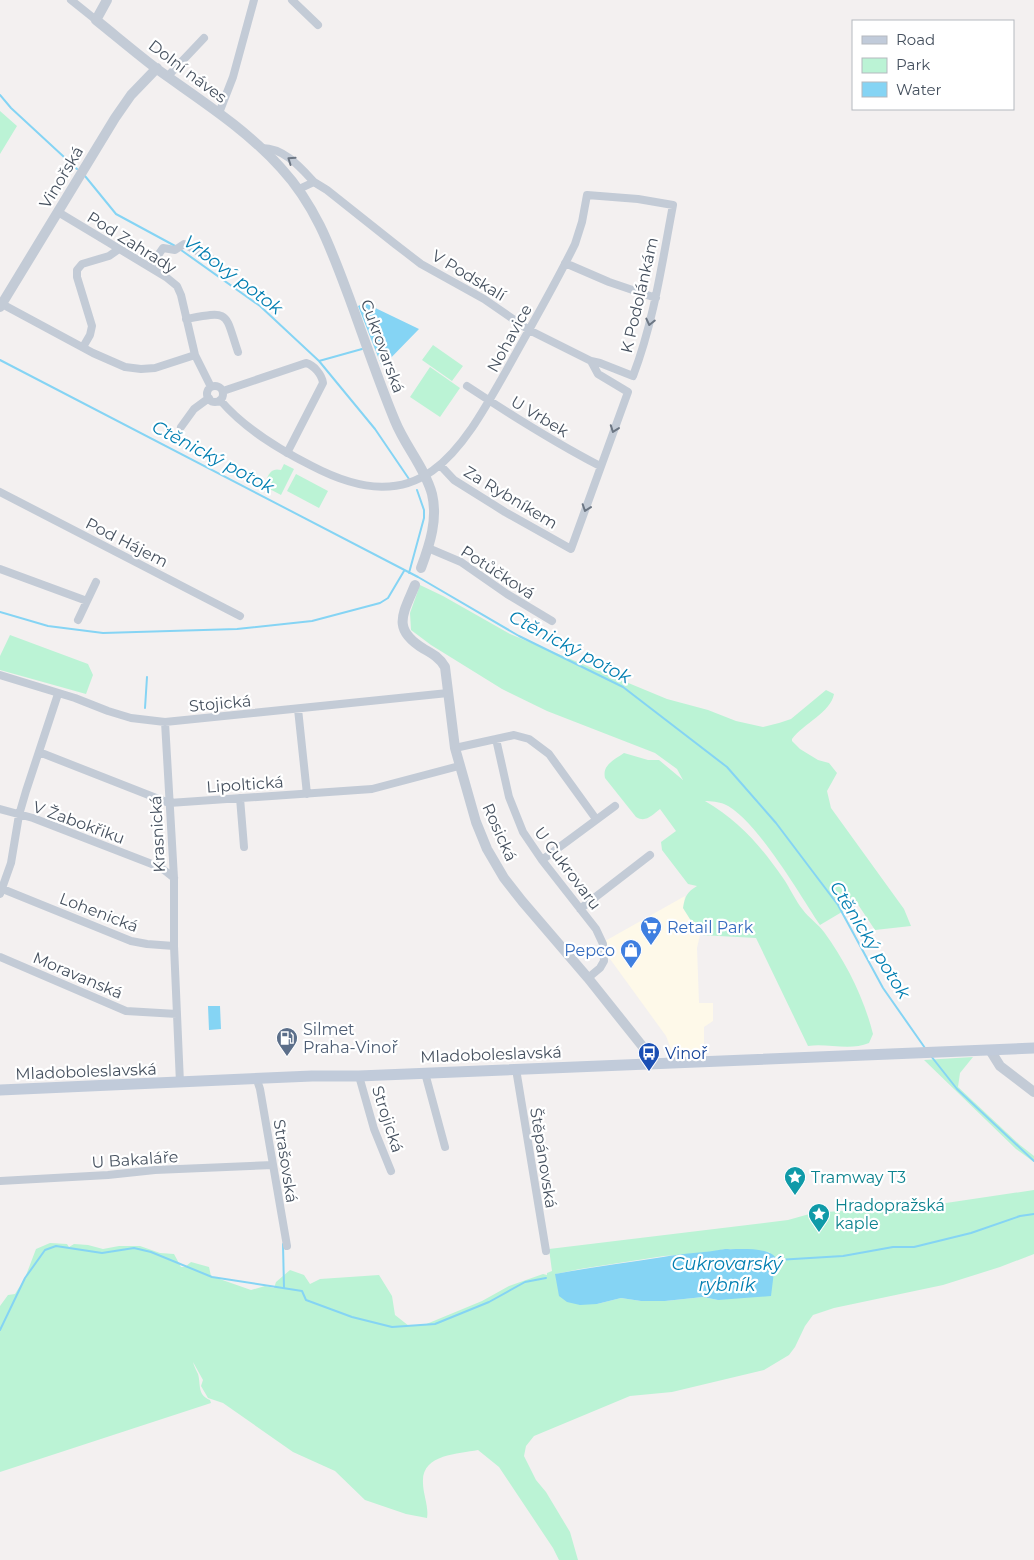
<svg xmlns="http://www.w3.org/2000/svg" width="1034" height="1560" viewBox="0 0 1034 1560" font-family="Montserrat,sans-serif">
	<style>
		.commercial { fill: #fef9e9 }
		.green { fill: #bbf3d5; fill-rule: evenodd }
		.water { fill: #85d4f4 }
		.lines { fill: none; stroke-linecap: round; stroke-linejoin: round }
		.stream { stroke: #85d4f4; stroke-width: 2 }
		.minor { stroke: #c3cbd6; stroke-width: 8 }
		.tertiary { stroke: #c3cbd6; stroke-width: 10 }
		.secondary { stroke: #c1cbda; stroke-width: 11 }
		.oneway { stroke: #6c7683 }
		.labels { text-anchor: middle; stroke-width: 4.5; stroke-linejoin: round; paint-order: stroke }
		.street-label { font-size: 16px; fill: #46515f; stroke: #fff }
		.shop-label { font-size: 16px; fill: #366cbe; stroke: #fff; text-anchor: start }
		.service-label { font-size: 16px; fill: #4e5e75; stroke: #fff; text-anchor: start }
		.transit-label { font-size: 16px; fill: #164399; stroke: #fff; text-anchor: start }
		.culture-label { font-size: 16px; fill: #0d838f; stroke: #fff; text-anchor: start }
		.water-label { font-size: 18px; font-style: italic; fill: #017eb1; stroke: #fff }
	</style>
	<rect width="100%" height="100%" fill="#f3f0f0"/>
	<path class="commercial" d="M685 896 683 908 700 935 697 948 699 1003H713V1021L704 1027V1053L674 1057 666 1036 610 959 601 955 598 945Z"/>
	<path class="green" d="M0 111 17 126 0 154Z
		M433 345 463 366 452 381 422 360Z
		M430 367 460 388 440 417 410 397Z
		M284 464 294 469 281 495 264 486C268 477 269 467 281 470Z
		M296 474 328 491 319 508 287 491Z
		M420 585 443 596 510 634 667 699 708 710 736 721 763 727 779 723 791 719 826 690 834 694C831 712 803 724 792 739V741L800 749 818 760 829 763 837 773 827 791 831 808 904 909 911 926 875 930 857 903 820 925C800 895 755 817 724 804 719 802 711 801 705 801 739 821 760 845 783 878 790 888 795 900 803 910 809 918 818 924 824 932 846 962 864 998 873 1034L869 1043C850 1051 827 1043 808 1046L756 938 700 935 683 908C685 896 687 892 697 886L688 884 662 850 661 842 676 831 660 809C652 815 646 823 636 817L605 778C602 765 614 760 624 753L648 760H659L683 780 677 769 655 753 547 711 502 689 431 645 411 630 410 613Z
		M10 635 88 664 93 675 86 694 0 670V656Z
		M973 1057 960 1073 958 1087 1020 1145 1034 1156V1162L1016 1149 924 1060Z
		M1034 1190V1254L1000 1267 943 1285 834 1308 813 1315 805 1326 795 1347 789 1355 764 1370 672 1392 630 1396 534 1436 526 1446 524 1456 536 1480 546 1492 570 1532 578 1560H559L553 1548 499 1467 478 1450C458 1454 421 1454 423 1483 423 1494 429 1507 427 1518L406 1514 365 1500 335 1471 293 1452 223 1403 208 1398 201 1386 203 1380 193 1362C194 1366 196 1370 198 1374 201 1384 197 1395 210 1400L211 1403 0 1472V1306L8 1295 15 1294 25 1278 36 1249 50 1243 67 1244 69 1247 74 1244 88 1245 103 1249 119 1246H140L160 1253 174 1254 181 1267H185L191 1262 209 1267 211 1276 251 1290 265 1286 274 1288 276 1282 290 1270 304 1275 310 1284 320 1279 379 1275 392 1296 395 1315 409 1326 424 1325 482 1301 509 1286 543 1274 547 1275V1273L552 1271 549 1249 788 1220 813 1213 946 1203ZM725 1249 770 1252 718 1300 703 1297 665 1301H641L621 1298 597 1304 557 1282 556 1274 580 1269 664 1256 708 1253Z"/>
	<path class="water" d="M365 303 419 329 382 367 358 306Z
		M208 1006H220L221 1029 209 1030Z
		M725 1249C741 1250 784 1244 777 1270L774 1272 771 1296 718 1300 703 1297 665 1301H641L621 1298 597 1304 580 1305 567 1302 559 1296 555 1274C591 1267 627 1263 663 1257 683 1253 704 1253 725 1249Z"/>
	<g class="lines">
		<path class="stream" d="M0 95 11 108 77 169
			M85 176 116 214 177 247
			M181 250 260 306 319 361 375 429 409 479
			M0 360 418 577 519 636 623 687 727 767 776 823 838 905 883 988 925 1048
			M319 361 362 349
			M409 573 424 518V510L417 490
			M0 612 48 626 103 633 237 629 312 621 380 603 388 598 404 571
			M145 708 147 677
			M931 1056 957 1089 1034 1161
			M283 1244 284 1288
			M777 1260 843 1256 893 1247H914L971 1233 1020 1216 1034 1214
			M0 1330 25 1278 45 1250 56 1246 102 1253 134 1248 151 1252 212 1277 302 1291 306 1300 352 1317 392 1327 435 1324 489 1302 525 1282 546 1278"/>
		<path class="minor" d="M71 0 96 20
			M292 0 318 25
			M168 76 204 38
			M219 113 233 77 254 0
			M262 148C284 148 300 167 314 182
			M299 189 314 182 327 190 395 244 421 264 484 299 529 330 591 361 598 374 628 392 571 549 505 512 454 480 440 465
			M58 212 166 277 177 286 181 295 195 355 211 387
			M565 263 609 282 656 298
			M150 267 163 248 175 250 184 244 212 259
			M2 304 93 353 125 367 141 369 155 368 195 355
			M186 319C231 311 224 311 238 352
			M83 347 90 335 92 326 77 277V270L82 264 109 256 119 249
			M467 386C511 415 554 442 600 466
			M207 394a8 8 0 1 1 16 0a8 8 0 1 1-16 0Z
			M223 391 306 363C314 365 322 375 323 383L287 453
			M220 400C245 429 278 449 312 466 423 524 461 451 510 364 532 324 555 285 575 244L582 222 587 195 638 199 673 205C662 263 654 321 633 376L600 363 591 361
			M181 427 194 409 209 398
			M0 492 240 616
			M428 548 461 562 507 594 552 621
			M0 569 87 601
			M78 620 96 582
			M0 675 75 698 108 711 131 718 165 722 448 693
			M298 709 307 794
			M165 722 174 878V946L180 1083
			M496 739 509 797 523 832 542 860 596 929 603 944 604 961 600 968 588 978
			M455 748 514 735 529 739 549 754 596 819
			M39 752 169 803 372 789 459 766
			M240 798 244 847
			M0 809 33 818 157 866 164 870 174 878
			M542 860 615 806
			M0 888 131 941 147 944 174 946
			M0 894 11 863 19 815 26 791 58 694
			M580 909 650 855
			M0 957 126 1011 177 1014
			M516 1069 546 1251
			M425 1073 445 1147
			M359 1076 374 1129 391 1171
			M257 1080 260 1089 287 1246
			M0 1181 108 1175 155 1170 273 1165"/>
		<path class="tertiary" d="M107 0 96 20C116 36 136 53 157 69 200 100 245 128 281 168 316 206 331 249 349 297 364 338 378 380 395 421 405 446 425 468 432 494 438 519 430 544 421 568
			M0 307 115 118 131 95 157 68
			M415 585C403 614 391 629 424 649 433 654 440 658 445 667L455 748 476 822 487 849 504 878 522 901 588 978 647 1052 653 1064
			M990 1050 1000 1066 1034 1092"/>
		<path class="secondary" d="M0 1090 312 1076H359L1034 1048"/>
	</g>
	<defs><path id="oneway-chevron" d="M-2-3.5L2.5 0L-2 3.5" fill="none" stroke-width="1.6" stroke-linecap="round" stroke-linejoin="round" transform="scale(1.25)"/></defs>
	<g class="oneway">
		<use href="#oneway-chevron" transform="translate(291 160) rotate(-145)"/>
		<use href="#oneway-chevron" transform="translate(650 322) rotate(103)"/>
		<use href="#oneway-chevron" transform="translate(614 429) rotate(110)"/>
		<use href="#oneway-chevron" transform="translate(586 508) rotate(109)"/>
	</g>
	<defs>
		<g id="supermarket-pin" transform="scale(1.125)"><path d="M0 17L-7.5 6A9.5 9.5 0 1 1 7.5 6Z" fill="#3f7fe0" stroke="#fff"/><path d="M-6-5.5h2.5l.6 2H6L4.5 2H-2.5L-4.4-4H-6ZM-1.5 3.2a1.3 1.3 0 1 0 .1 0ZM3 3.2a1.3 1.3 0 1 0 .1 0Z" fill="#fff"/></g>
		<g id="shop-pin" transform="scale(1.125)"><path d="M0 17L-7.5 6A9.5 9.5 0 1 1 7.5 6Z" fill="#3f7fe0" stroke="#fff"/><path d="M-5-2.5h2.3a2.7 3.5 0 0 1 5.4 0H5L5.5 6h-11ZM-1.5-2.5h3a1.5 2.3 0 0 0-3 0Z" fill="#fff"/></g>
		<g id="fuel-pin" transform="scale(1.125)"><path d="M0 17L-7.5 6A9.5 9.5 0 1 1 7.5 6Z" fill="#5c6f8a" stroke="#fff"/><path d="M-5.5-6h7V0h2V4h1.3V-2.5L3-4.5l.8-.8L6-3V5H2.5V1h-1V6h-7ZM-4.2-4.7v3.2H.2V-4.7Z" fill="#fff"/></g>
		<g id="bus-pin" transform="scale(1.125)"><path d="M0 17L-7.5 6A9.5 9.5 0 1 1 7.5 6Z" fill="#1a4fb4" stroke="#fff"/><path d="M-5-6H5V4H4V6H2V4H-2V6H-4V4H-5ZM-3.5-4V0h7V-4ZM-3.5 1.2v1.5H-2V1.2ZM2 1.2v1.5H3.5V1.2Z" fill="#fff"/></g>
		<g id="sight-pin" transform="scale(1.125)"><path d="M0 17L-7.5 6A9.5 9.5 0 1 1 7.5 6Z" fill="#0f9aa8" stroke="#fff"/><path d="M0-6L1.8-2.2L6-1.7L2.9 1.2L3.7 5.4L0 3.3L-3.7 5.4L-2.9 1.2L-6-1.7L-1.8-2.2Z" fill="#fff"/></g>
	</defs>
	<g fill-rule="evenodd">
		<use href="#supermarket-pin" x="651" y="927"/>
		<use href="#shop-pin" x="631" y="950"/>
		<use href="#fuel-pin" x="287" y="1038"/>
		<use href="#bus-pin" x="649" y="1053"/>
		<use href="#sight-pin" x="795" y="1177"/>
		<use href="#sight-pin" x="819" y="1214"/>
	</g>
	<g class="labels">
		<g class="street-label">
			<text transform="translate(188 71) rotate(37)" y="6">Dolní náves</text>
			<text transform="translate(61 177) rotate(-59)" y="6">Vinořská</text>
			<text transform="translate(132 242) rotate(32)" y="6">Pod Zahrady</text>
			<text transform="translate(469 275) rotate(31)" y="6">V Podskalí</text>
			<text transform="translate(639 295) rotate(-77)" y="6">K Podolánkám</text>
			<text transform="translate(509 338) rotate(-61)" y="6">Nohavice</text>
			<text transform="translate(383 346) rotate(70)" y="6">Cukrovarská</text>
			<text transform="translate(540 416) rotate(31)" y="6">U Vrbek</text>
			<text transform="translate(511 497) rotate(31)" y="6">Za Rybníkem</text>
			<text transform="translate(127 542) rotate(27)" y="6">Pod Hájem</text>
			<text transform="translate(498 572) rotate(33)" y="6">Potůčková</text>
			<text transform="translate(220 703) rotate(-5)" y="6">Stojická</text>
			<text transform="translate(245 784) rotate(-4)" y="6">Lipoltická</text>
			<text transform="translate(79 822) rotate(20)" y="6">V Žabokřiku</text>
			<text transform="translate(500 832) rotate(66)" y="6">Rosická</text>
			<text transform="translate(157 834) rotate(-93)" y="6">Krasnická</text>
			<text transform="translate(568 868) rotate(53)" y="6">U Cukrovaru</text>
			<text transform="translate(99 912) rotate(21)" y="6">Lohenická</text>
			<text transform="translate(78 975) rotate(23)" y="6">Moravanská</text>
			<text transform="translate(491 1054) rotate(-2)" y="6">Mladoboleslavská</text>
			<text transform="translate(86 1071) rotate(-2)" y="6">Mladoboleslavská</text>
			<text transform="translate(388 1119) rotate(72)" y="6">Strojická</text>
			<text transform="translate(544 1158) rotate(81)" y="6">Štěpánovská</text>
			<text transform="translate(135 1159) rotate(-4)" y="6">U Bakaláře</text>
			<text transform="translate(286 1161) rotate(81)" y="6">Strašovská</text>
		</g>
		<g class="shop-label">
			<text x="667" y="933">Retail Park</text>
			<text x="615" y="956" text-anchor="end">Pepco</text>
		</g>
		<g class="service-label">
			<text x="303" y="1035">Silmet<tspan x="303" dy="18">Praha-Vinoř</tspan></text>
		</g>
		<g class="transit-label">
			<text x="665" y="1059">Vinoř</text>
		</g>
		<g class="culture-label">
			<text x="811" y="1183">Tramway T3</text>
			<text x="835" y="1211">Hradopražská<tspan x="835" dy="18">kaple</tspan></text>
		</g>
		<g class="water-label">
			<text transform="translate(233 275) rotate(37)" y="6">Vrbový potok</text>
			<text transform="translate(213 457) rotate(28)" y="6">Ctěnický potok</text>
			<text transform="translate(570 647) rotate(28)" y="6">Ctěnický potok</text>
			<text transform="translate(870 940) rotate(58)" y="6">Ctěnický potok</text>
			<text x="727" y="1270">Cukrovarský<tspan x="727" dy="21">rybník</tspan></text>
		</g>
	</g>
	<rect x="852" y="20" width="162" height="90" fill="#ffffff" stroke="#b5b9bf"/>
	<rect x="862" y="36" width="25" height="8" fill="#c1cbda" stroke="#b5b9bf"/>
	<text x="896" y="45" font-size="15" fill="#46515f">Road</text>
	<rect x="862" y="58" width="25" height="15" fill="#bbf3d5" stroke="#b5b9bf"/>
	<text x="896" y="70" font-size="15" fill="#46515f">Park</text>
	<rect x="862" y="82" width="25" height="15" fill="#85d4f4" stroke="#b5b9bf"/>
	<text x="896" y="95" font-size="15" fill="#46515f">Water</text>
</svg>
